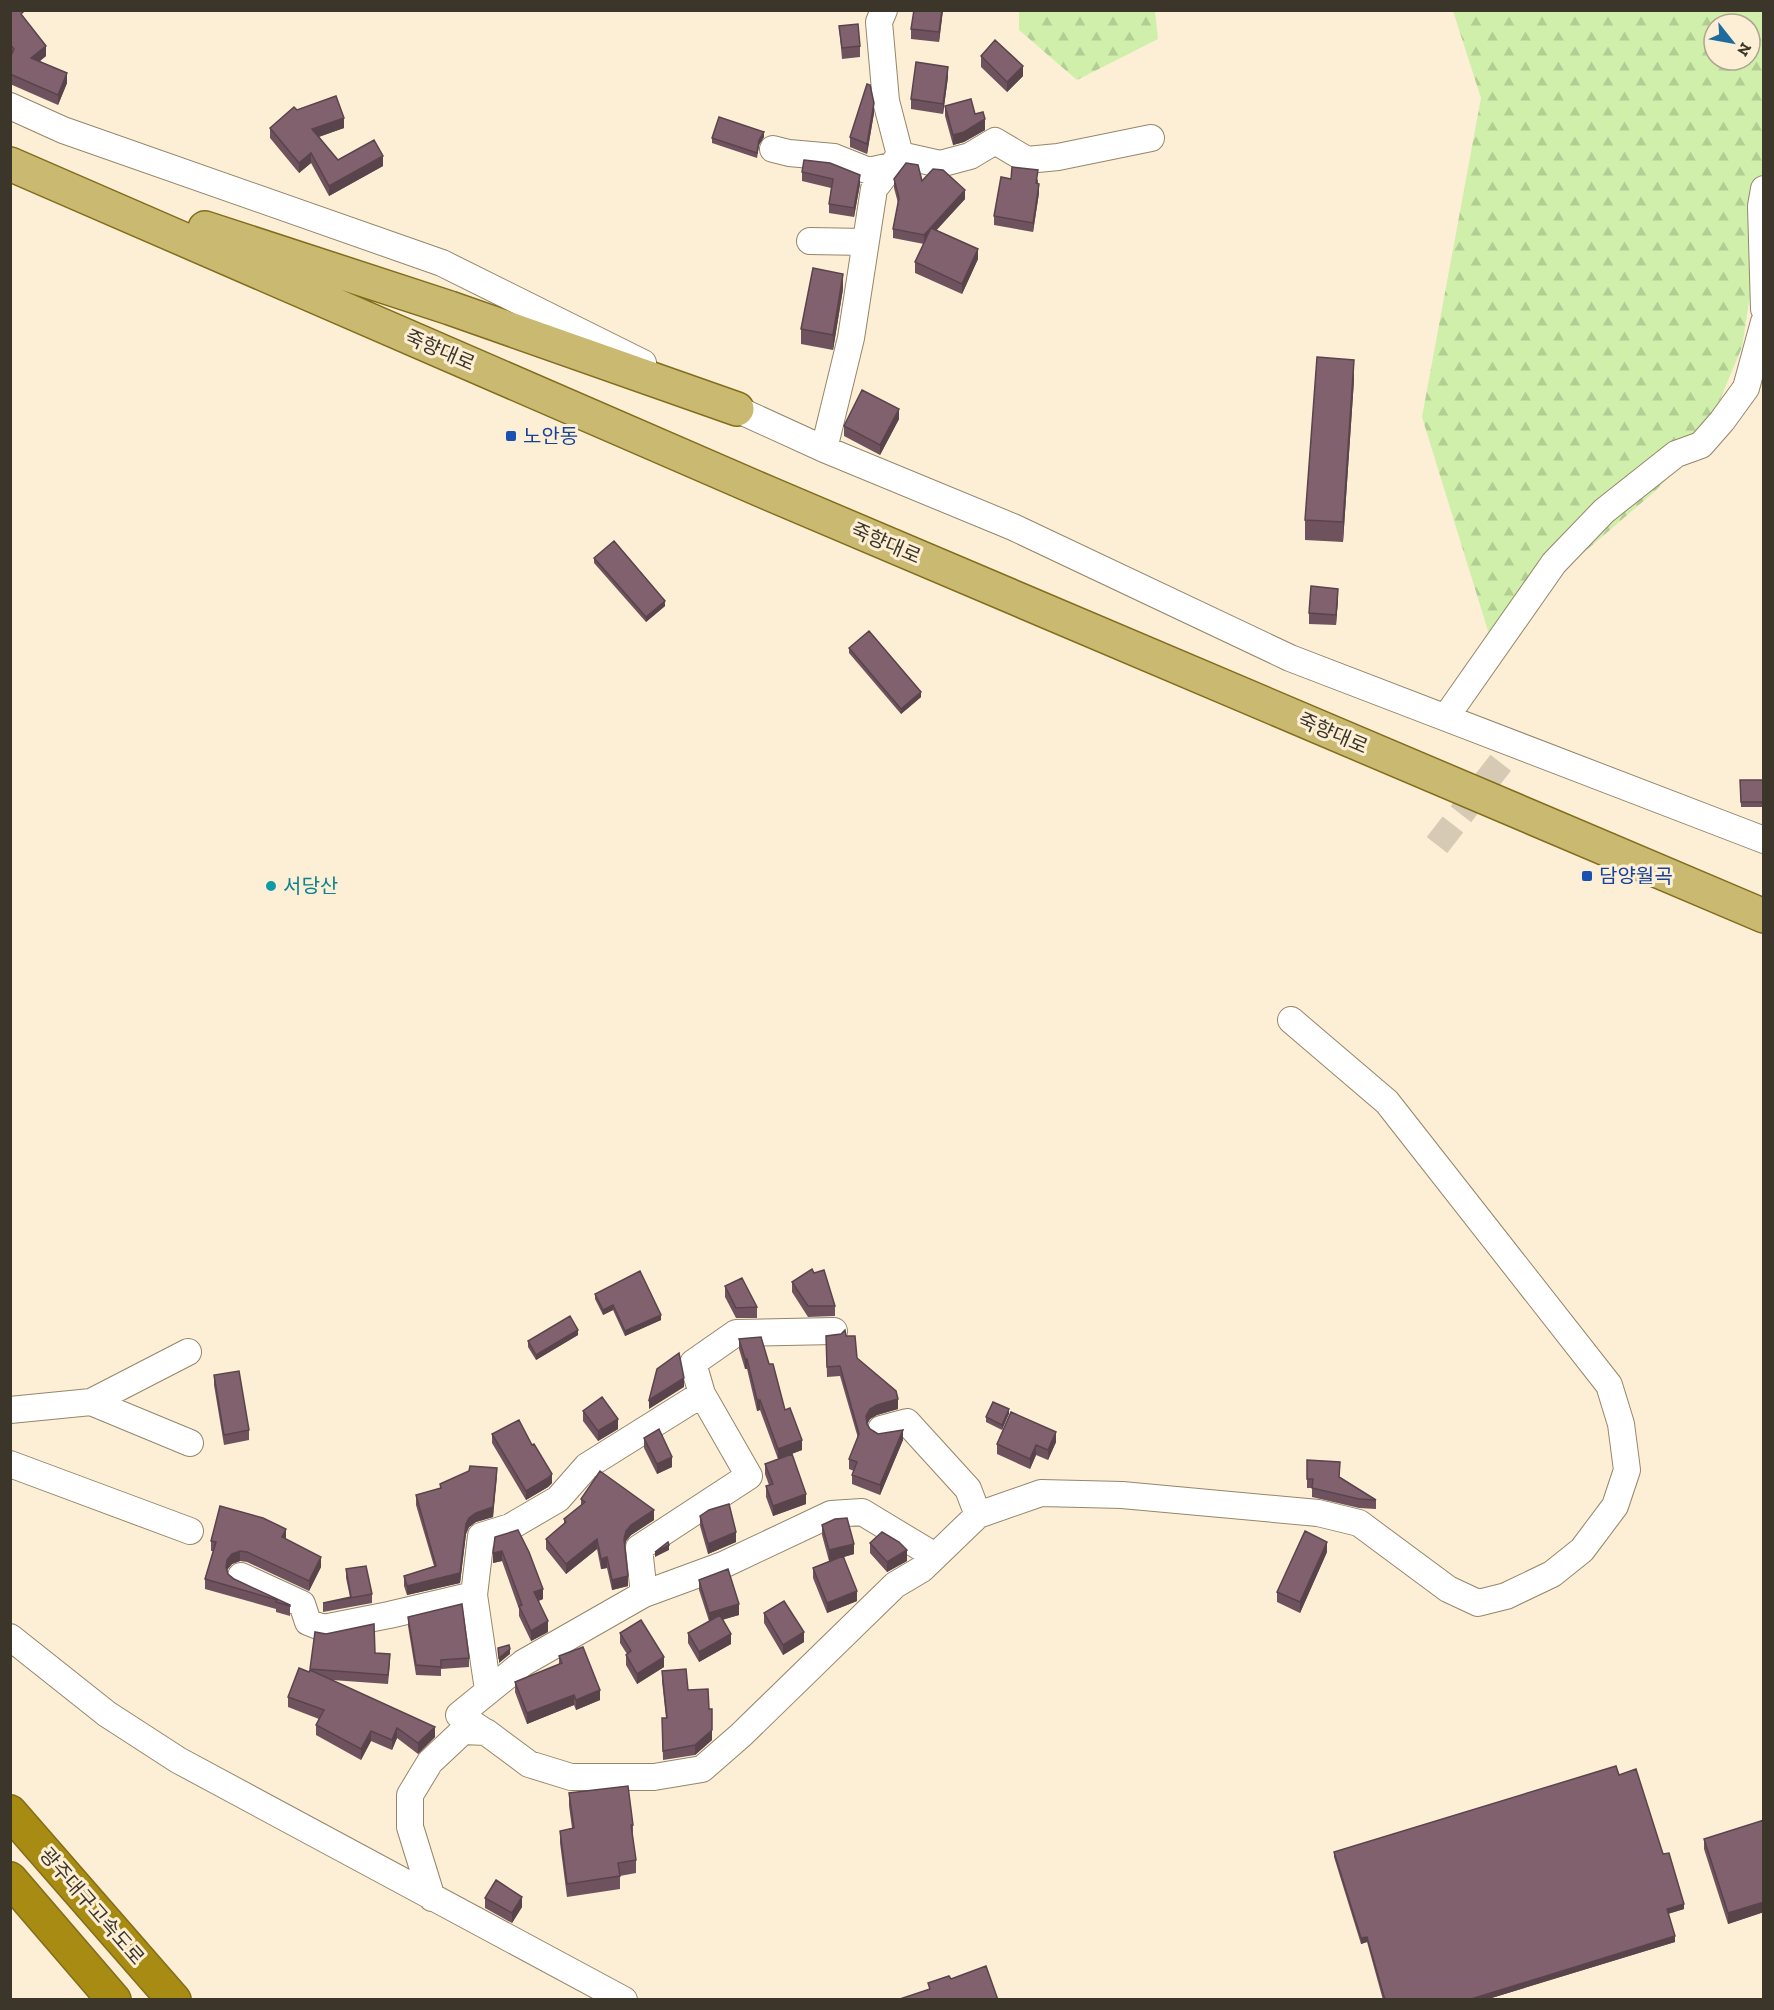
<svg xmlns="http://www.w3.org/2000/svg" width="1774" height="2010" viewBox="0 0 1774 2010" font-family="'Zilla Slab','Noto Sans KR',serif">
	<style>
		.forest { fill: url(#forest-firs); fill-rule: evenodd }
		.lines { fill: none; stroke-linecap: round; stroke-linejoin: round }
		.street-tunnel { stroke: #d6cab4; stroke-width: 26; stroke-dasharray: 26 13; stroke-linecap: butt }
		.street-casing { stroke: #95866a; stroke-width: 28 }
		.primary-casing { stroke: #826d1b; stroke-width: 36 }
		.highway-casing { stroke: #826d1b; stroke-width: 36 }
		.street { stroke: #fff; stroke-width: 26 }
		.primary { stroke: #cab971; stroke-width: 33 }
		.highway { stroke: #a78b13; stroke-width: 33 }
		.wall { fill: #6e535e }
		.shaded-wall { fill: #5a444c }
		.building { fill: #80616d; stroke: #5a444c; stroke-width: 1.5 }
		.transit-dot { fill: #1a4fb4; stroke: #fcefd6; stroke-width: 2 }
		.culture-dot { fill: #0f9aa8; stroke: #fcefd6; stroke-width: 2 }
		.labels { text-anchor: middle; stroke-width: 6; stroke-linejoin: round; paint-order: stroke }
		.street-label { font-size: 20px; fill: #3c362a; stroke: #fcefd6 }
		.transit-label { font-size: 20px; fill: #164399; stroke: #fcefd6; text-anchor: start }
		.culture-label { font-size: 20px; fill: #0d838f; stroke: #fcefd6; text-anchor: start }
	</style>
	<defs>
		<pattern id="forest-firs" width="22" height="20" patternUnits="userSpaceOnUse" patternTransform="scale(1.5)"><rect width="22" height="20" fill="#cfefaa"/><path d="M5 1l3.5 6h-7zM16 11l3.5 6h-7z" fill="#b3ce92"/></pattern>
	</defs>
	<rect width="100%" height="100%" fill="#fcefd6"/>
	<path class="forest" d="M1019 11H1155L1158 39 1077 80 1019 30Z
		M1453 11H1763L1764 180 1757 250 1742 347 1701 445 1654 492 1489 634 1422 417 1481 98ZM1714 24H1750V60H1714Z"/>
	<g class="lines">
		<path class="street-tunnel" d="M1437 845 1516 743"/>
		<g class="street-casing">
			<path id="street" d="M10 106 63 130 442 263 643 363
				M773 149 789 153 834 157 869 171 891 166
				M900 155 940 164 970 156 995 141 1027 160 1058 157 1151 138
				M1764 189 1761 206 1764 309
				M810 241 865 242
				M721 402 824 449 1013 527 1290 658 1764 840
				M824 449 851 338 874 189 900 155 886 101 879 22 884 10
				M1446 717 1554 563 1604 511 1676 454 1701 445 1722 421 1746 388 1764 322
				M91 1402 190 1443
				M10 1410 91 1402 188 1352
				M881 1429 907 1422 968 1489 978 1515
				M10 1464 190 1531
				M241 1576 302 1604 308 1622 323 1628 389 1615 474 1595 481 1536 510 1527 558 1499 587 1466 702 1394
				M644 1594 639 1548 749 1476 702 1394 693 1363 736 1333 834 1331
				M474 1595 488 1690
				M10 1637 107 1714 178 1760 624 2000
				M485 1732 459 1715 523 1663 644 1594 723 1565 831 1514 862 1512 935 1556
				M432 1898 410 1827V1795L430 1762 463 1731 486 1732 529 1764 571 1777H654L702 1769 741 1735 895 1585 922 1569 978 1515 1041 1493 1122 1495 1318 1513 1359 1523 1448 1589 1478 1603 1506 1596 1552 1574 1582 1550 1615 1506 1627 1470 1621 1424 1609 1385 1387 1102 1291 1020"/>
		</g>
		<g class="primary-casing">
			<path id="primary" d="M10 164 768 493 1764 916
				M205 228 450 308 737 409"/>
		</g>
		<g class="highway-casing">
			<path id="highway" d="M10 1812 174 2000
				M10 1879 114 2000"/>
		</g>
		<use href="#street" class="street"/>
		<use href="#primary" class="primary"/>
		<use href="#highway" class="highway"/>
	</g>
	<path class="wall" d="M10 10 23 17 46 56 40 61 67 83 58 105 10 84V58L12 55 10 54Z
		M943 10 939 42 911 39V29Z
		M839 26 860 46V57L842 59Z
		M981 56 1023 76 1007 92 981 67Z
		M948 77 943 114 911 109V99Z
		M945 106 975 114 985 130 964 142 953 145 945 116Z
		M297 110 344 128 319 137 338 160 383 166 329 196 311 163 299 173 270 138V128Z
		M874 113 867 154 850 147V137Z
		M764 137 759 145 757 158 712 143V138Z
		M802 172 860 184 854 217 829 213V204L831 188 802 181Z
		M894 179 922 181 965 199 936 230 978 259 962 294 915 273V262L924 244 893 238V229L898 203 894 188Z
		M1038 179V183L1039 193 1033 232 994 225V216Z
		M843 289 833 350 801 344V329Z
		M1354 380 1343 542 1305 540V520Z
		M899 419 880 455 844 436V426Z
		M594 558 665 606 646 622 594 563Z
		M1338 599 1336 625 1309 624V613Z
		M849 648 921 697 901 714 849 653Z
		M1740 780H1764V807H1741Z
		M814 1273 835 1306V1316L808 1317 792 1292V1282Z
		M725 1286 757 1307V1318H736L725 1297Z
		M595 1294 661 1320 625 1336 613 1310 603 1315 595 1299Z
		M578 1335 536 1360 528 1347V1341Z
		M826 1336H846L857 1358 898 1409 877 1415 870 1419 867 1424 870 1429 878 1434 903 1440 880 1495 852 1484V1475L854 1471 849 1469V1459L858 1438 840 1376 827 1377Z
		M739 1339 785 1410 802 1450 778 1459 760 1410 757 1411 747 1369H745L739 1349Z
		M214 1375 249 1430V1440L224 1445 214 1385Z
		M1009 1409 1002 1430 986 1422V1417Z
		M583 1411 618 1429 598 1441 583 1421Z
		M492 1434 532 1445 552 1483 548 1487 526 1500 492 1443Z
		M644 1438 672 1467 657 1474 644 1448Z
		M1056 1442 1048 1460 1036 1455 1030 1469 997 1454V1444Z
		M1307 1460 1340 1477 1376 1500V1509L1359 1508 1312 1497V1488H1307Z
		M765 1464 806 1504 773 1516 766 1497V1486L769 1485 765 1474Z
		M497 1477 493 1517 476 1522 469 1527 466 1534 460 1583 407 1595 404 1586V1576L434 1566 416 1505V1495L440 1488V1484Z
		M581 1499 654 1520 631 1535 626 1541 625 1546 628 1586 612 1590 607 1568 601 1569 597 1549 566 1574 546 1549V1539L564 1524V1519L581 1506Z
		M700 1516 736 1542 708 1554 700 1526Z
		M822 1525 854 1554 844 1557 857 1601 827 1613 813 1578V1568L834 1559 829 1561 822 1535Z
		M495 1537 543 1599 538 1601 548 1632 531 1641 519 1616V1609L502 1561 493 1563Z
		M286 1539 321 1567 309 1591 247 1562 240 1561 232 1564 227 1570 228 1574 234 1579 290 1606V1616L276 1612V1609L205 1589V1579L213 1551H211V1541Z
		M870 1543 907 1561 887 1572 870 1553Z
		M1327 1552 1300 1613 1277 1602V1592Z
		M346 1569 372 1594V1603L323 1612V1603L350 1597 346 1578Z
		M699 1580 739 1615 723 1619 731 1644 699 1662 688 1643V1633L709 1621 699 1590Z
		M764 1613 804 1642 783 1655 764 1623Z
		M408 1617 469 1658V1667L441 1669V1676L416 1675 408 1626Z
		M620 1633 664 1667 637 1684 626 1665V1655L627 1654 620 1643Z
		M326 1634 375 1653 390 1663 388 1684 332 1680 435 1737 418 1754 397 1738 392 1750 371 1741 361 1760 316 1735V1725L319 1719 288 1707V1697L309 1672Z
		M559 1656 600 1700 576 1710 574 1705 527 1724 515 1692V1682L559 1664Z
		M662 1671 688 1690 709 1709 712 1740 695 1755 663 1760 662 1718H666L662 1681Z
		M569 1793 633 1825V1838L636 1860V1873L620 1876V1889L567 1897 560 1843V1831L572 1828 569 1806Z
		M1764 1820V1912L1728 1924 1704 1849V1839Z
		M1334 1852 1663 1854 1684 1909 1668 1914 1675 1942 1485 2000H1383L1367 1942 1361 1944 1334 1857Z
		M485 1898 522 1907 512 1923 485 1908Z"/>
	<path class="shaded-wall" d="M942 10H943L939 42V32Z
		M46 46V56L31 68V58Z
		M1023 66V76L1007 92V82Z
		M948 67V77L943 114V104Z
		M67 73V83L58 105V95Z
		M874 103V113L867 154V144Z
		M344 118V128L312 139V129Z
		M985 119V130L964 142 953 145V135Z
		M764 132V137L759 145 757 158 759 140Z
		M311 153V163L299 173V163Z
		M383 156V166L329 196V186Z
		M860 175V184L854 217V208Z
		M1039 184V193L1033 232V223Z
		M965 190V199L924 244V235Z
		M978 249V259L962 294V284Z
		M843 274V289L833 350V335Z
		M1354 360V380L1343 542V522Z
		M899 409V419L880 455V445Z
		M1338 589V599L1336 625V615Z
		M665 601V606L646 622V617Z
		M921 692V697L901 714V709Z
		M613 1305V1310L603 1315V1310Z
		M661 1315V1320L625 1336V1331Z
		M578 1330V1335L536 1360V1355Z
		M745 1359H747V1369H745Z
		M684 1378V1387L649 1409V1400Z
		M898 1399V1409L877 1415 870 1419 866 1426V1416L870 1409 877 1405Z
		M757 1400H760V1410L757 1411Z
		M1009 1409V1414L1002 1430V1425Z
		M618 1419V1429L598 1441V1431Z
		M903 1430V1440L880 1495V1485Z
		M1056 1432V1442L1048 1460V1450Z
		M802 1440V1450L778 1459V1449Z
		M1036 1445V1455L1030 1469V1459Z
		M672 1457V1467L657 1474V1464Z
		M497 1468 493 1517 476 1522 469 1527 466 1534 460 1583 407 1595V1586L460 1573 466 1524Z
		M552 1474V1483L548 1487 526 1500V1491Z
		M806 1494V1504L773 1516V1506Z
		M654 1510V1520L631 1535 626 1541 624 1550V1539L626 1531 631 1525Z
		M286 1529V1539L282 1537Z
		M736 1532V1542L708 1554V1544Z
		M597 1539V1549L566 1574V1564Z
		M1327 1542V1552L1300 1613V1602Z
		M854 1544V1554L829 1561V1550Z
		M669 1545V1550L655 1557V1552Z
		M907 1550V1561L887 1572V1562Z
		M240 1551V1561L232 1564 227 1570 226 1567 227 1560 232 1554Z
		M502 1551V1561L493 1563V1553Z
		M321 1557V1567L309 1591V1581Z
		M607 1557V1568L601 1569V1559Z
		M628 1576V1586L612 1590V1580Z
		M543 1589V1599L534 1603V1592Z
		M857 1591V1601L827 1613V1603Z
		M739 1604V1615L709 1624V1613Z
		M548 1621V1632L531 1641V1631Z
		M804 1632V1642L783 1655V1645Z
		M731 1634V1644L699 1662V1652Z
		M510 1649V1654L499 1663V1658Z
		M664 1657V1667L637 1684V1674Z
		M600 1690V1700L576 1710V1700Z
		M574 1695V1705L527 1724V1713Z
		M435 1727V1737L418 1754V1743Z
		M397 1728V1738L392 1750V1740Z
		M712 1730V1740L695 1755V1745Z
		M371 1731V1741L361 1760V1749Z
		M522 1897V1907L512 1923V1913Z
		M1764 1902V1912L1728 1924V1913Z
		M1684 1904V1909L1667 1914V1909Z
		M1675 1936V1942L1485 2000H1468Z
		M1367 1937V1942L1361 1944V1938Z"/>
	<path class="building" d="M10 10H22L23 12 21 14 46 46 31 58 67 73 58 95 10 74V58L14 49 10 44Z
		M914 10H942L939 32 911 29Z
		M858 24 860 46 842 48 839 26Z
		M995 40 1023 66 1007 82 981 56Z
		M916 62 948 67 943 104 911 99Z
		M867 84 870 85 874 103 867 144 850 137Z
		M336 96 344 118 312 129 338 160 374 140 383 156 329 186 311 153 299 163 270 128 294 107 297 110Z
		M971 99 975 114 983 112 985 119 964 132 953 135 945 106Z
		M719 117 764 132 759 140 757 153 712 138Z
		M804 160 830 163 860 175 854 208 829 204 833 179 802 172Z
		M906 163 918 165 922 181 933 169 943 170 965 190 924 235 893 229 899 198 894 179Z
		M1012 167 1038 170 1036 183 1039 184 1033 223 994 216 1001 177 1011 179Z
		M931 228 978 249 962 284 915 262Z
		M813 268 843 274 833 335 801 329Z
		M1317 357 1354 360 1343 522 1305 520Z
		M862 390 899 409 880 445 844 426Z
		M614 541 665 601 646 617 594 558Z
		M1311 586 1338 589 1336 615 1309 613Z
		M869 631 921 692 901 709 849 648Z
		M1740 780H1764V802H1741Z
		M812 1269 814 1273 824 1270 835 1306H808L792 1282Z
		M640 1271 661 1315 625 1331 613 1305 603 1310 595 1294Z
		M742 1278 757 1307 736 1308 725 1286Z
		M570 1316 578 1330 536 1355 528 1341Z
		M845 1330 846 1336H855L857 1358 896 1391 898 1399 877 1405 870 1409 866 1416 867 1424 870 1429 878 1434 903 1430 880 1485 852 1475 857 1462 849 1459 859 1434 840 1366 827 1367 826 1336 841 1334Z
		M761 1337 769 1364H773L785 1410 790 1408 802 1440 778 1449 760 1400H757L747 1359H745L739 1339Z
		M679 1353 684 1378 649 1400 657 1369Z
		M239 1371 249 1430 224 1435 214 1375Z
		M602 1397 618 1419 598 1431 583 1411Z
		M993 1402 1009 1409 1002 1425 986 1417Z
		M1011 1412 1056 1432 1048 1450 1036 1445 1030 1459 997 1444Z
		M519 1420 532 1445 534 1444 552 1474 548 1478 526 1491 492 1434Z
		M659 1429 672 1457 657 1464 644 1438Z
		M792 1454 806 1494 773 1506 766 1486 773 1484 765 1464Z
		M1307 1460 1340 1462 1339 1477 1376 1500 1359 1499 1312 1488 1313 1479H1307Z
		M470 1466 497 1468 493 1507 476 1513 469 1518 466 1524 460 1573 407 1586 404 1576 436 1566 416 1495 441 1488 440 1484 469 1471Z
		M600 1471 654 1510 631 1525 626 1531 624 1539 628 1576 612 1580 607 1557 601 1559 597 1539 566 1564 546 1539 566 1522 564 1519 585 1502 581 1499Z
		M729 1504 736 1532 708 1544 700 1516 709 1510Z
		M220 1506 263 1518 286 1529 282 1537 321 1557 309 1581 247 1552 240 1551 232 1554 227 1560 226 1567 228 1574 234 1579 290 1605V1606L276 1602 277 1600 205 1579 216 1542 211 1541Z
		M847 1518 854 1544 829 1550 822 1525 835 1519Z
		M518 1530 529 1552 543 1589 534 1592 548 1621 531 1631 519 1606 522 1605 502 1551 493 1553 495 1537Z
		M1305 1531 1327 1542 1300 1602 1277 1592Z
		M882 1532 899 1542 907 1550 887 1562 870 1543Z
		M668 1542 669 1545 655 1552Z
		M843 1556 857 1591 827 1603 813 1568Z
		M366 1566 372 1594 323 1603 351 1597 346 1569Z
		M728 1569 739 1604 709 1613 699 1580Z
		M784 1601 804 1632 783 1645 764 1613Z
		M462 1604 469 1658 441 1660V1667L416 1665 408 1617Z
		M720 1615 731 1634 699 1652 688 1633Z
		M641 1620 664 1657 637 1674 626 1655 631 1651 620 1633Z
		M374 1624 375 1653 390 1654 388 1675 310 1669 315 1632 326 1634Z
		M509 1645 510 1649 499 1658 498 1648Z
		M583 1647 600 1690 576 1700 574 1695 527 1713 515 1682 562 1663 559 1656Z
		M299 1668 309 1672 310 1670 435 1727 418 1743 397 1728 392 1740 371 1731 361 1749 316 1725 324 1710 288 1697Z
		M686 1669 688 1690 708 1689 709 1709H712V1730L695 1745 663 1751 662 1718H667L662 1671Z
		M1616 1766 1619 1775 1636 1769 1663 1854 1669 1853 1684 1904 1667 1909 1675 1936 1468 2000H1385L1367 1937 1361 1938 1334 1852Z
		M628 1786 633 1825H631L636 1860 618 1863 620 1876 567 1884 560 1831 574 1828 569 1793Z
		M1764 1820V1902L1728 1913 1704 1839Z
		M496 1880 522 1897 512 1913 485 1898Z
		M986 1966 998 2000H897L930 1989 928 1983 949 1976 951 1979Z"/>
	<g class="transit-dot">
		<rect x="505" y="430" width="12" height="12" rx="3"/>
		<rect x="1581" y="870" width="12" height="12" rx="3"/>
	</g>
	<circle class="culture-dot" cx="271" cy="886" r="6"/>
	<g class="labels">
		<g class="street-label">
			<text transform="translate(440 350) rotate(23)" y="7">죽향대로</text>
			<text transform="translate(886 543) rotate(23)" y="7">죽향대로</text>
			<text transform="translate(1333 733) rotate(23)" y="7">죽향대로</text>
			<text transform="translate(92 1906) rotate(49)" y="7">광주대구고속도로</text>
		</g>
		<g class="transit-label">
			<text x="523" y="443">노안동</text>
			<text x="1599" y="883">담양월곡</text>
		</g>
		<g class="culture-label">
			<text x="283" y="893">서당산</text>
		</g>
	</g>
	<rect width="1774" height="2010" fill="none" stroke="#3c362a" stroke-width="24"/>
	<g transform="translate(1732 42) rotate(121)"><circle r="28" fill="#fcefd6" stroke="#afa591" stroke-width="1.5"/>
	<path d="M0-4.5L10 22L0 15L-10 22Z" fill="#1e6b9e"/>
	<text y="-9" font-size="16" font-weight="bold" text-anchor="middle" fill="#3c362a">N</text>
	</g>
</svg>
